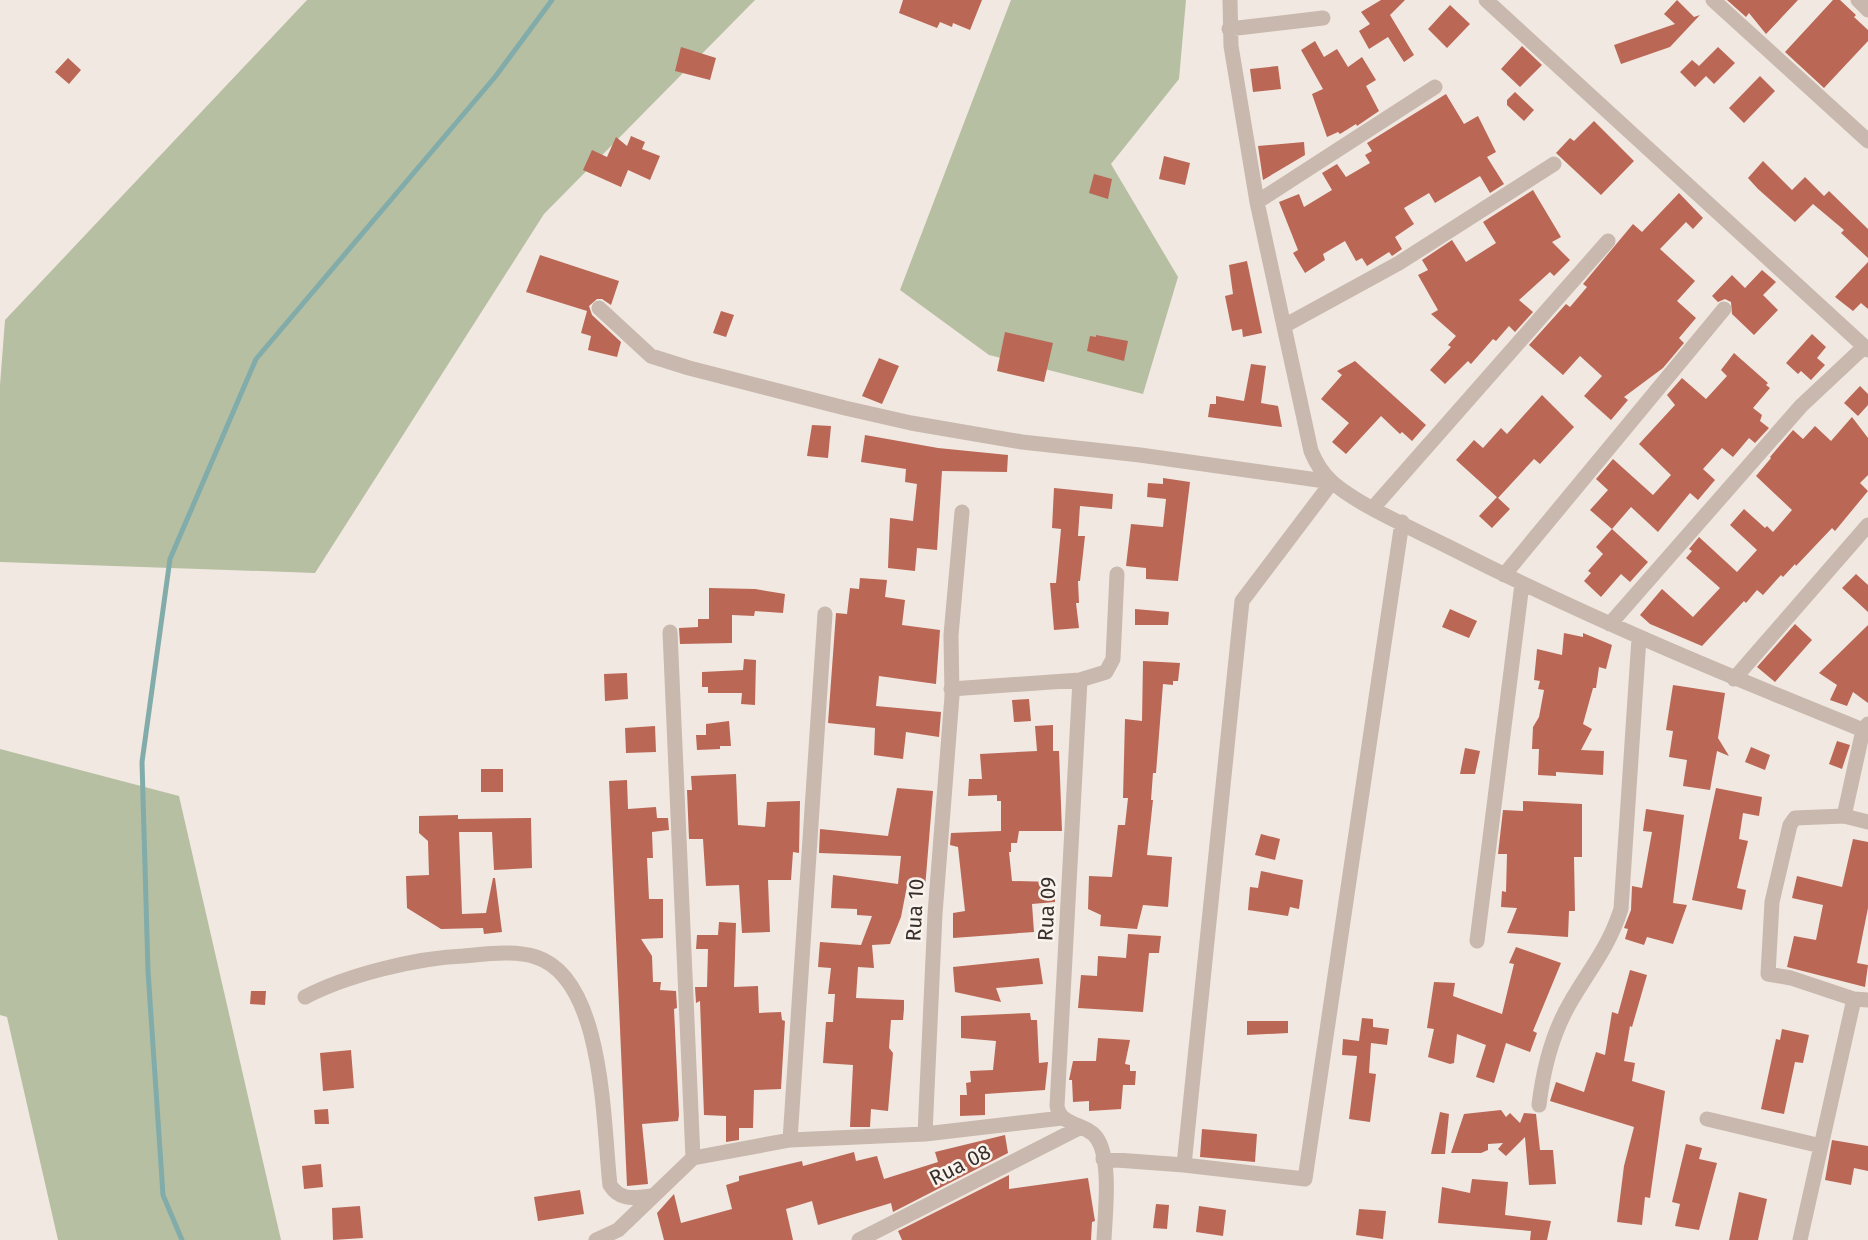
<svg xmlns="http://www.w3.org/2000/svg" width="1868" height="1240" viewBox="0 0 1868 1240" font-family="'Fira Sans',sans-serif">
	<style>
		.green { fill: #b7bfa2 }
		.lines { fill: none; stroke-linecap: round; stroke-linejoin: round }
		.stream { stroke: #82acaa; stroke-width: 5 }
		.building { fill: #ba6755 }
		.street { stroke: #c8b8ad; stroke-width: 15 }
		.labels { text-anchor: middle; stroke-width: 5; stroke-linejoin: round; paint-order: stroke }
		.street-label { font-size: 21px; fill: #382e2b; stroke: #f9f3ed }
	</style>
	<rect width="100%" height="100%" fill="#f1e8e1"/>
	<path class="green" d="M307 0H755L544 214 315 573 0 562V385L5 320Z
		M1011 0H1186L1179 79 1111 164 1178 277 1143 394 989 355 900 290Z
		M0 749 179 796 281 1240H58L7 1017 0 1015Z"/>
	<g class="lines">
		<path class="stream" d="M182 1240 163 1195 148 971 142 762 170 559 256 359 495 77 552 0"/>
	</g>
	<path class="building" d="M903 0H982L970 30 953 23 952 27 940 22 937 28 899 13Z
		M1381 0H1405L1390 15 1414 55 1404 62 1388 37 1369 49 1359 31 1370 24 1361 12Z
		M1677 0 1694 17 1700 15 1670 47 1621 64 1614 45 1675 24 1664 14Z
		M1727 0H1798L1766 34 1749 13 1746 17Z
		M1833 0H1840L1856 15 1854 17 1868 30V41L1824 88 1785 52Z
		M1450 5 1470 24 1447 48 1428 29Z
		M1315 41 1324 57 1337 49 1348 67 1362 57 1376 80 1366 86 1379 111 1357 126 1356 124 1340 134 1338 132 1327 137 1312 94 1323 89 1301 50Z
		M1522 46 1542 65 1520 87 1501 69Z
		M681 47 716 58 710 80 675 71Z
		M1718 47 1735 63 1714 84 1706 76 1695 87 1680 72 1692 60 1699 66Z
		M68 58 81 70 69 84 55 72Z
		M1278 66 1281 89 1253 92 1250 69Z
		M1760 76 1775 91 1744 123 1729 108Z
		M1515 92 1534 110 1524 121 1507 105V100Z
		M1446 94 1464 124 1478 116 1496 152 1487 157 1504 184 1490 193 1480 176 1435 203 1429 193 1404 208 1414 224 1395 237 1402 249 1392 256 1389 252 1367 266 1362 258 1356 261 1345 241 1323 254 1325 260 1305 273 1293 253 1298 250 1279 202 1299 194 1304 207 1332 190 1322 173 1337 164 1346 177 1370 163 1365 155 1372 151 1367 143Z
		M1594 121 1634 161 1601 195 1556 153 1570 138 1574 141Z
		M631 136 645 142 642 149 660 156 650 180 628 170 621 187 583 170 592 150 607 157 616 137 627 146Z
		M1304 142 1305 155 1263 180 1258 146Z
		M1164 156 1190 163 1185 185 1159 179Z
		M1763 161 1792 190 1805 177 1824 196 1829 191 1868 229V258L1841 233 1844 230 1813 204 1795 222 1758 189 1748 178Z
		M1094 174 1112 179 1108 199 1089 193Z
		M1533 190 1561 237 1552 242 1570 260 1554 276 1550 272 1519 300 1533 312 1515 332 1509 326 1496 341 1493 339 1471 364 1468 361 1445 384 1430 370 1451 347 1448 345 1456 336 1431 314 1438 310 1418 275 1428 270 1422 260 1452 240 1466 262 1496 243 1483 222Z
		M1679 193 1703 218 1693 229 1686 222 1660 249 1695 281 1677 301 1696 318 1679 338 1684 343 1663 368 1624 397 1628 400 1611 420 1584 396 1602 376 1580 356 1563 375 1529 345 1566 304 1570 307 1587 287 1583 284 1633 224 1642 232Z
		M540 255 619 281 611 305 602 299H597L589 306 592 315 621 342 617 357 588 350 591 336 581 333 587 311 526 292Z
		M1247 261 1262 333 1243 337 1242 329 1232 331 1225 296 1233 294 1229 265Z
		M1868 262V309L1861 303 1853 311 1835 297Z
		M1762 270 1776 282 1763 295 1778 310 1754 335 1732 314 1731 302 1725 299 1718 302 1712 296 1732 275 1745 288Z
		M721 311 734 315 726 337 713 333Z
		M1005 332 1053 343 1044 382 997 371Z
		M1812 334 1826 347 1817 358 1825 365 1811 380 1801 371 1798 374 1786 363Z
		M1096 335 1128 341 1124 361 1087 351 1090 336 1096 337Z
		M1734 353 1768 383 1766 385 1770 388 1753 408 1762 415 1760 421 1769 428 1755 443 1749 438 1733 457 1722 448 1703 469 1715 480 1698 500 1690 493 1658 532 1631 507 1612 529 1590 510 1608 490 1596 479 1613 459 1653 495 1671 475 1639 444 1675 405 1667 395 1682 378 1706 399 1727 376 1721 370Z
		M879 358 899 366 882 404 862 396Z
		M1355 361 1426 425 1412 441 1402 432 1400 434 1381 416 1346 454 1332 442 1349 423 1321 399 1342 375 1337 371Z
		M1251 364 1266 366 1261 403 1278 406 1282 427 1208 417 1210 404H1216V396L1244 401Z
		M1860 386 1868 394V405L1858 416 1844 403Z
		M1542 395 1574 427 1540 464 1534 459 1498 498 1456 460 1474 440 1483 448 1501 428 1507 434Z
		M1852 417 1868 438V475L1860 483 1868 491 1835 531 1832 528 1796 566 1795 564 1783 577 1781 575 1763 595 1757 590 1746 603 1744 601 1702 646 1650 624 1640 615 1662 589 1693 617 1720 588 1686 558 1692 551 1689 549 1699 537 1737 572 1757 550 1730 525 1744 509 1765 528 1767 526 1773 532 1792 510 1756 476 1771 458 1770 457 1793 430 1803 439 1815 426 1831 441Z
		M812 425 831 426 828 458 807 456Z
		M865 435 938 448 1008 455 1007 472 942 471 937 550 917 548 915 571 888 568 890 518 913 521 917 484 905 482 906 469 861 462Z
		M1163 478 1190 482 1178 581 1146 579V568L1126 566 1131 524 1163 527 1166 499 1147 497 1148 483 1163 484Z
		M1054 488 1113 494 1112 509 1080 506 1078 536H1085L1080 581H1078L1079 603H1076L1079 628 1054 630 1050 583H1056L1061 529 1052 528Z
		M1497 497 1510 509 1492 528 1479 516Z
		M1612 529 1648 562 1630 582 1621 574 1601 597 1584 581 1591 573 1588 571 1603 554 1596 547Z
		M1856 574 1868 585V612L1842 588Z
		M860 578 887 580 885 597 905 600 902 625 940 630 936 684 879 676 876 706 941 712 939 737 906 732 903 759 874 755 875 728 828 723 836 613 847 614 850 588 859 589Z
		M709 588 755 589 785 594 783 613 755 611 754 616 732 615V643L680 644 679 628 698 627V619H709Z
		M1135 609 1169 612 1168 625H1135Z
		M1450 609 1477 621 1469 638 1442 627Z
		M1795 624 1812 640 1775 682 1757 667Z
		M1868 625V703L1853 692 1847 706 1830 700 1837 685 1819 673Z
		M1564 633 1583 637V633L1612 645 1606 669 1599 667 1596 688H1593L1583 724 1592 729 1581 750 1604 751 1603 775 1556 772V776L1538 775 1539 749H1532L1533 727 1539 717 1544 690 1538 689 1540 681 1534 680 1537 649 1562 655Z
		M744 659 756 660 755 705 741 704 742 693H708V687H702V672L743 670Z
		M1143 661 1180 663 1178 681H1173V685L1163 684 1156 773H1153L1151 800H1153L1147 855 1172 857 1168 907 1143 905 1137 929 1100 926 1101 915 1088 909 1089 876 1112 877 1118 825H1125L1128 798H1123L1125 719 1142 721Z
		M627 673 628 699 605 701 604 674Z
		M1673 685 1725 693 1718 738 1729 756 1717 751 1710 790 1683 786 1687 760 1669 757 1673 731 1666 730Z
		M1029 699 1031 721 1014 722 1012 700Z
		M729 721 731 746H720V749L697 750 696 735H706V724Z
		M1053 725V751H1059L1062 831H1019L1017 843H1011V852H1009L1012 881 1055 882V902L1032 904 1034 932 953 938V913L965 911 958 847 950 845 951 833 1001 831V801H997V795L968 796 969 779H982L980 754 1037 751 1035 726Z
		M655 726 656 752 626 753 625 728Z
		M1837 741 1850 745 1842 769 1829 764Z
		M1751 747 1770 755 1765 770 1745 762Z
		M1465 748 1480 751 1475 774H1460Z
		M481 769H503V792H481Z
		M736 774 738 825 765 827 767 802 800 801 799 853 793 852 791 880H768L770 932 742 933 739 885 706 886 703 839H689L687 790H692L691 776Z
		M627 780 628 809 656 807 657 818H668L669 830 652 832 653 858H647L649 899H663V938L641 939 652 956 653 982H661L660 990 676 991 677 1008 674 1009 679 1115 678 1121 642 1124 648 1184 627 1186 609 781Z
		M897 788 933 791 925 888 907 886 901 917 890 944 872 945 874 968 858 967 856 998 904 1000V1009L903 1020H891L889 1048 893 1053 888 1111 871 1109 870 1127H850L853 1065 823 1063 826 1022H833L835 994H828L831 968 818 967 820 942 861 945 872 916 857 915V909L831 908 833 875 898 884 901 856 819 853 820 829 888 836Z
		M1716 788 1762 797 1759 816 1743 813 1739 839 1748 841 1737 888 1746 890 1742 910 1692 900Z
		M1523 801 1582 804V857H1574L1575 911H1569L1568 937 1507 933 1517 908 1501 907 1502 891 1506 892 1507 854H1498L1503 810 1523 811Z
		M1646 809 1684 815 1673 903 1687 905 1673 944 1647 937 1644 945 1625 939 1628 929 1624 928 1631 910 1632 886 1642 888 1652 832 1643 831Z
		M458 815V819L531 818 532 868 494 870 492 832H459L462 914 486 913 493 878H495L502 932 484 934 483 928 441 929 407 908 406 876 429 875 428 841 419 833V816Z
		M1261 834 1280 839 1275 860 1255 855Z
		M1853 839 1868 842V908L1857 963 1868 965 1865 987 1787 967 1794 936 1816 940 1823 905 1792 898 1797 876 1842 887Z
		M1261 871 1303 880 1299 909 1290 907 1288 916 1248 910 1250 887 1258 888Z
		M719 922 736 923 734 987 758 986 759 1013 781 1012 782 1020 785 1021 781 1089 754 1090 753 1128H739V1140L726 1142V1116L704 1115 700 1001 696 1003 695 987H707L708 949H696L697 935H718Z
		M1128 934 1161 936 1159 953H1149L1143 1012 1078 1008 1081 975 1097 976 1098 956 1126 958Z
		M1516 947 1561 963 1533 1031 1537 1033 1530 1052 1506 1043 1494 1083 1476 1077 1486 1045 1457 1034 1454 1063 1450 1064 1428 1057 1434 1029 1427 1028 1434 982 1455 983 1453 996 1502 1014 1514 964 1509 963Z
		M1039 958 1043 984 996 988 1001 1002 955 992 953 967Z
		M1630 970 1647 975 1632 1027 1630 1026 1624 1061 1635 1063 1632 1081 1665 1091 1650 1198 1645 1197 1642 1225 1617 1222 1624 1166 1634 1127 1550 1101 1556 1082 1584 1092 1596 1052 1605 1055 1612 1012 1618 1014Z
		M251 991H266L265 1005 250 1004Z
		M1030 1013 1031 1020H1037L1039 1063 1048 1062 1045 1090 985 1094V1115L960 1116V1095H967L966 1083 971 1082 970 1071 993 1070 996 1041 961 1038V1016Z
		M1362 1018 1373 1019V1027L1389 1029 1387 1045 1371 1043 1369 1073 1376 1074 1370 1122 1349 1119 1357 1056 1342 1055 1343 1039 1359 1041Z
		M1247 1021H1288V1033L1247 1035Z
		M1782 1029 1809 1035 1803 1063 1795 1062 1784 1114 1761 1109 1776 1039 1780 1040Z
		M1098 1038 1130 1040 1125 1064 1130 1065V1071H1136L1135 1085H1123L1121 1109 1089 1111V1101L1073 1102 1072 1080H1069L1073 1061H1096Z
		M351 1050 354 1088 323 1091 320 1053Z
		M328 1109 329 1124H315L314 1110Z
		M1501 1110 1506 1117 1510 1113 1520 1123 1524 1113 1536 1114 1540 1150H1553L1556 1184 1529 1185 1525 1137 1506 1156 1498 1149 1503 1143 1488 1144V1150L1481 1153H1451L1464 1114Z
		M1440 1112 1449 1114 1445 1154H1431Z
		M1202 1129 1257 1134 1255 1162 1200 1157Z
		M1005 1135 1008 1153 893 1212 891 1203 818 1225 812 1201 786 1209 793 1240H664L657 1213 674 1194 681 1223 732 1209 726 1185 739 1181V1176L802 1161 803 1166 854 1152 856 1161 877 1156 884 1179 938 1162 935 1152Z
		M1832 1140 1868 1146V1171L1854 1168 1851 1185 1825 1180Z
		M1686 1144 1702 1148 1699 1159 1717 1163 1699 1230 1675 1226 1680 1204 1672 1202Z
		M321 1164 323 1187 304 1189 302 1166Z
		M1009 1175V1189L1088 1178 1095 1221 1092 1222 1091 1240H902L898 1231Z
		M1472 1179 1508 1182 1505 1215 1551 1221 1547 1240H1530L1531 1231 1438 1223 1442 1187 1470 1193Z
		M580 1190 584 1214 538 1221 534 1197Z
		M1739 1192 1767 1199 1758 1240H1729Z
		M1156 1204 1169 1205 1167 1229 1153 1228Z
		M360 1206 363 1238 333 1240 332 1208Z
		M1199 1206 1226 1210 1223 1236 1196 1232Z
		M1359 1209 1386 1211 1383 1239 1356 1235Z"/>
	<g class="lines">
		<path class="street" d="M1230 0 1231 46 1257 202 1311 451C1316 463 1321 472 1331 481 1357 505 1416 530 1449 547 1586 617 1726 675 1868 732
			M1486 0 1868 350
			M1713 0 1868 141
			M1858 0 1868 10
			M1229 29 1323 18
			M1257 202 1435 87
			M599 308 651 356 689 368 845 408 911 423 1022 442 1140 455 1332 482 1242 601 1184 1165
			M1284 326 1399 263 1554 164
			M1373 508 1608 241
			M1504 575 1724 309
			M1610 624 1801 406 1864 347
			M670 632 693 1158
			M1734 679 1868 525
			M1080 680 1057 1106C1060 1126 1085 1123 1096 1137 1112 1158 1105 1214 1104 1240
			M951 689 1080 680 1106 672 1113 659 1117 574
			M1868 724 1863 730 1844 816 1868 822
			M1844 816 1795 818 1790 825 1772 902 1768 974 1791 978 1854 999
			M1477 941 1522 584
			M305 997C347 975 416 958 463 956 486 954 514 950 536 957 605 979 603 1126 610 1185 620 1201 634 1198 651 1196
			M1539 1105C1543 1071 1552 1034 1570 1003 1589 970 1609 947 1621 909L1639 638
			M1707 1119 1821 1146
			M925 1134 935 914 952 696 951 635 962 512
			M790 1140 825 614
			M1103 1159 1184 1165 1305 1179 1402 522
			M596 1240 618 1230 693 1158 790 1140 925 1134 1062 1118
			M859 1240 1081 1127
			M1800 1240 1854 999 1868 1000"/>
	</g>
	<g class="labels">
		<g class="street-label">
			<text transform="translate(1047 909) rotate(-87)" y="7">Rua 09</text>
			<text transform="translate(915 910) rotate(-87)" y="7">Rua 10</text>
			<text transform="translate(960 1165) rotate(-27)" y="7">Rua 08</text>
		</g>
	</g>
</svg>
